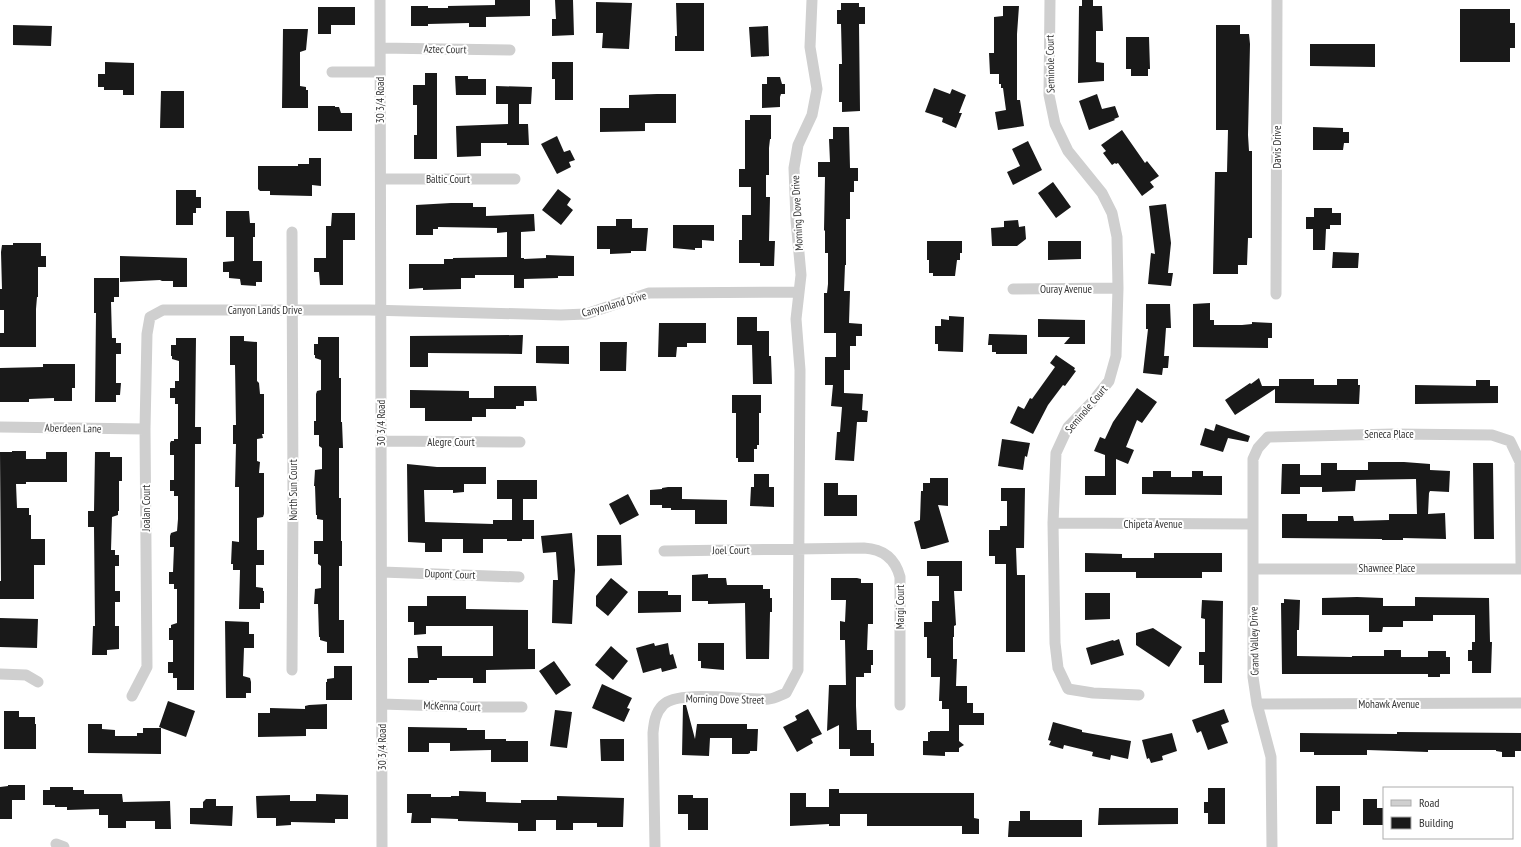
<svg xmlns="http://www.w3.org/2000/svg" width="1521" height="847" viewBox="0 0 1521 847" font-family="'PT Sans Narrow',sans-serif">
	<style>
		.building { fill: #191919 }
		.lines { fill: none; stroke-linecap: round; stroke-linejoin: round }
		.street { stroke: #cfcfcf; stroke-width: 11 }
		.labels { text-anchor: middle; stroke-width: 4; stroke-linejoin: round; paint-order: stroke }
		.street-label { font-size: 11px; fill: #323232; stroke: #fff }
	</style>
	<rect width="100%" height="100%" fill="#fff"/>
	<path class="building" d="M495 0H530V16L486 17V27H469V23L428 24V26H411V6H428V8H448V6L495 5Z
		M555 0H573L574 35 552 36V19H556Z
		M1082 0H1093V6H1102L1103 31H1096V62L1104 63V81L1078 83 1079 6H1082Z
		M596 2 632 3 629 49 602 48 603 33H596Z
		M676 3H704V51H675V36H677Z
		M841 3H859V7H865V24H859L860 111 842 112V102H839V64H842L841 24H837V10H841Z
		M1003 6H1019L1017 34V100H1020L1024 126 998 130 995 112 1006 110 1003 88H1001V84H999V74H990L989 53H994V17L1003 16Z
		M318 7H355V25H331V34H318Z
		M1460 9H1510V23H1515V48H1510V62H1460Z
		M13 25 52 26 51 46 13 45Z
		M1216 25H1240V34H1249L1250 44 1248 135 1249 151H1252V238H1248L1247 265H1238V274H1213L1215 172H1227L1228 130H1216Z
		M768 26 769 56 751 57 749 27Z
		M283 29H308L306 50 300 52V86L306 87V90H308V108H282Z
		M1126 37H1149L1150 69H1148V76H1131V69H1126Z
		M1310 44H1375V67L1310 66Z
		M105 62 134 63V95H123V90H104V87H98V74H105Z
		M552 62H573V100H555V79H552Z
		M425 73H437V159H414V135H417V105H413V85H425Z
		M455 76H468V79H486V95H456Z
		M767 77H780L782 84H785V94H781L780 97V107L762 108V84H767Z
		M496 86 532 87 531 104H519V124H528L529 145H507V143H481V156L457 157 456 126 508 124V104H496Z
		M934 88 950 94 952 89 966 95 959 113H962L956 128 942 122 943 118 925 112Z
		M161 91H184V128H160Z
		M657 94H676V123H645V131L600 132V108H629V95Z
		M1097 94 1102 109 1115 106 1119 117 1114 119 1115 120 1089 130 1079 101Z
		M318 106H335V107H339L341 113H352V131H318Z
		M750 115H771V139H770L769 148V175H766V197H770L769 241H775L774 266H760V263H739V240H742V215H751V187H739V169H745V120H750Z
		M833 127H849L850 168H858V181H854V192H850V219H846V265H845L844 291H850L849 323 862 324V336H856V346H850V370H844V393L863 394 862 410 868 411 867 422H857L854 461 835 460 837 432H840L842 407 831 406 833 385H825V357H836V333H824V293H827L828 284V253H825V231L824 230 825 177H818V162H830L829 139H833Z
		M1313 127 1343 128V132H1349V143H1344L1343 150H1313Z
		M1122 130 1145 163 1147 161 1159 176 1150 182 1154 187 1142 196 1118 163 1116 164 1115 163 1112 165 1103 153 1106 151 1101 145Z
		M557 136 564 152 570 150 575 160 569 162 571 167 557 174 541 144Z
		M1028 141 1042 170 1013 185 1007 172 1020 166 1012 149Z
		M309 158H321V186L312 185V196L270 195V191H260L258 189V166H298V164H309Z
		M1053 182 1071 207 1056 218 1038 193Z
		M558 189 571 199 567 205 573 210 561 225 542 210Z
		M176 190H196V197H201V208H196V213H193V225H176Z
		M451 203H473V207H486V216L534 214 535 231 521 232V258H524V259L546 258V255L574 256V276H558V278L524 279V288H514V275H475V278H461V289L423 290V288L409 289V264H444V259H453V258L507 257V232L497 233V228L438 227V229H433V235H416V205Z
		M1166 204 1171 243 1168 273H1173L1171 286 1148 284 1151 253 1155 254 1149 206Z
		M1314 208H1332V213H1341V225H1330V229H1326L1325 250H1313V229H1306V217H1314Z
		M226 211H249L250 223H255V237H253V261H262V282H256V286L241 285 240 279 229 278V272H223V262L234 261V237H226Z
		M332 213H355V240H343V285H320L319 272H314V258H326V226H331Z
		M616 219H632V228H648L646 251H631V253L610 254V249H597V226H616Z
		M1018 220 1019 227 1025 226 1026 239 1017 246H992L991 228 1004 227V221Z
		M673 225H714V241L702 240V248H695V250L673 248Z
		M927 241H962V253H960V260H957L955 276H933V273H929V260H927Z
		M1048 241H1081V259L1048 260Z
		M13 243H41V256H46V267H38V297H37L36 309V347H0V333H4V310H0V289H2L1 252 2 245H13Z
		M1333 252 1359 253 1358 268H1332Z
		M120 256 187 258V287H173V281H162L160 280 120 282Z
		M94 278H119V297H114V302H111L112 338H116V343H121V354H116V383H121L120 395H116V402H95L96 313H94Z
		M1210 303V320H1214V325H1242L1252 324V322L1272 323V338H1268V348L1193 347V304Z
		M1146 304H1170L1171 328H1166L1164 356H1169L1168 368H1163L1162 375 1143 373 1148 329H1146Z
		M949 316 964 317 963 352 938 351V344H935V326H941V319L949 320Z
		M737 317H757V331H769V356H771L772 384H753L752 345H737Z
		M1038 319 1085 320V344H1064L1070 337H1038Z
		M659 323H706V343H687V347H677L676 357H658Z
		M989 334 1027 335V354H996V352H992V345H988Z
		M523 335 522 354 428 353V367H410V336Z
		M230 336H244V341L257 342V381L259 383 260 394H264V434H262L263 438 257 439V461L260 462 259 473H264V514L263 517 257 518V550H264V565H256V587L263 588V591H264V603H260V609H239L240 570H233V564H231L232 541 239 542V487H235L236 444H233V425H236L235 365H230Z
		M318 337H339V378H341V422H342L343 448H339V498H341V541H342V566H339V620H344V653H327V642L320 640V637H319L318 604H314L315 589 321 588V566L318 564V554H314V541H323V520L317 519V515H316L315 486H314L315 470 322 469V448L319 446V435H314V421H316V394L317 391 321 390V360L315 358V355H314V344H318Z
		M176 338H196L195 427H201V444H195L194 690H177V678H173V673H168V662H173V640H169V628H171V625L177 623V589H174V584H169V572H173L174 547H170V536L171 533 177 531 178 519V496H174V491H170V480H174V455H170V443L171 441H174V439H178V404H175V398H170V388H175V381H179V361L172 359V356H171V345H176Z
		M600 342H627L626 371H600Z
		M536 346H569V364L536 363Z
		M1056 355 1075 368 1074 370 1076 371 1065 386 1063 385 1048 405 1033 434 1010 423 1018 406 1024 409 1030 398 1032 399 1055 367 1050 363Z
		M43 364H75V388H72V401H54V398L29 399V402H0V368L43 367Z
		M1259 378 1262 386H1279V379H1314V385H1337V379H1358V385H1360L1359 404 1275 403V389L1235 415 1225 400 1250 383 1251 384Z
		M1476 380H1490V386H1498V403L1415 404V385L1476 386Z
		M494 386H536L537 401H524V406H516V409H486V417H472V421H425V408H410V390L469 391V398H494Z
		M1137 388 1157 402 1142 423 1137 420 1126 447 1134 450 1128 464 1116 459V495H1085V476H1105V455L1094 451 1100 437 1105 439 1113 422Z
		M732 395H761V413H759V445H757V449H754V462H738V458H736V413H732Z
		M1216 424 1250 436 1248 442 1228 438 1223 452 1200 445 1205 428 1214 431Z
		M1002 439 1030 443 1027 457 1025 456 1023 470 998 466Z
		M12 451H26V459H46V452H67V482H26V484H16L17 508H29V515H31V539H45V565H34V599H0V581H1L0 452H12Z
		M95 452H110V457H122V481H119V511H118V515L112 517 111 550H115V555H119V566H115V591H120V602H115V626H119V649L107 650V655H92L93 626H95L94 527H88V511H94Z
		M1368 462H1404L1430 464V470L1450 471 1449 492 1430 491 1429 493 1428 514 1445 513 1446 539 1403 538V540H1382V539L1282 538V514H1307V521H1338V516H1353L1354 521 1389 520V514H1417L1416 479 1356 480 1355 491 1322 492V487H1300V494H1281L1282 464H1300V475H1321V463H1337V470H1368Z
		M1473 463H1493L1494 539H1474Z
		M407 464 437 467H486V484H464V492L453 493V490H424L425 522 493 524V520H512V499H497V480H537V499H523V520H534V539H522V541H507V539H483V553H463V539H442V552H425V543L408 542Z
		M1153 471H1171V477H1192V471H1203V476H1222V495L1142 494V477H1153Z
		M754 474H769V487H774V507L750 506 751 487H754Z
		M930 478H948V506L938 505 949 542 925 549H921L914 522 920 520 921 491H923V483H930Z
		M824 483H838V495H857V516H824Z
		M668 487H682V499L727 500V524H695V510H671V508H662V505H650V490L662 489V488Z
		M1001 488H1025L1024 548H1016L1017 575H1025V652H1006V564H995V556H989V530H1000V526H1007V501H1001Z
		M628 494 639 515 620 525 609 504Z
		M572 533 575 570 572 624 552 623 553 580H558L556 552 543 553 541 536Z
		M597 535H621L622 565 597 566Z
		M1085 553 1122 554V558H1154V553H1222V572H1202V578H1136V572H1085Z
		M927 561H962V591H954L956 625 954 626V637H953V659H957L956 686H967V703H973V713H984V725H959V741L964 745 959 748V752H945V756L923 755V741H928V732H930V731H949V709H942V701H939L940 677H931V658H927V637H924V622H932V601H939V576H927Z
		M708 574V578H726L727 585H763V589H770V598H772V612H770L769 659H746L745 603 708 604V601H692V575Z
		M611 578 628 592 608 616 596 606V596Z
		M831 578H857L861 579V583H873V624H868L867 650H873V665H871V673H864V677H856V706L857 730H871V743H874V756H850V749H839V725L827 731 829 685H846L845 640H840V621L845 622 846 600H831Z
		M638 591H668V595H681V612L638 613Z
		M1085 593H1110V619L1085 620Z
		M427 596H466V609L528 610V649H535V669L486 670V683H473V678H437V680H429V683H408V658H418L417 646H442V656H493V626H426V634L414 635V622H408V606H427Z
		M1357 597 1383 598V606H1415V597L1489 598 1490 642H1492L1491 673H1472V661H1468V650H1472V642H1475V615H1433V621H1403V627H1383L1382 632H1369V615H1322V598Z
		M1284 599 1300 600 1299 630H1297V656L1352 657V656H1384V650H1401V657H1428V651H1446V657H1450V674H1440V677H1428V674H1282L1281 603H1284Z
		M1202 600 1223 601 1222 683H1204V665H1199V652H1205V619L1201 618Z
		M0 618 38 619 37 648 0 647Z
		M225 621 249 622V634H254V648H244L243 676 250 678 251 682V693H246V698H226Z
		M1153 628 1182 647 1169 667 1136 645V633Z
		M1119 639 1124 655 1091 665 1086 648 1113 640 1114 641Z
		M654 643 655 646 668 643 670 655 673 654 677 668 662 672 661 668 643 673 636 648Z
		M698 643H724V670L701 668V661H698Z
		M611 646 628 661 613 680 595 665Z
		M554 661 571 685 556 695 539 671Z
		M334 666H352V700H326V682H327V679L334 678Z
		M602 684 632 698 627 708 630 709 624 722 592 708Z
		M168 701 195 711 186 737 159 727Z
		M327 704V729H306V736L258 737V713H270V708L305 709V706L309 705Z
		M683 705H686L695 739 697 724H747V729H758L757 751H750V753L748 754H732V738H710L709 756 682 755Z
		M808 709 822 734 811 739 813 743 797 752 783 727 797 720 795 716Z
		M1224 709 1229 722 1221 725 1228 743 1208 750 1201 731 1197 733 1192 720Z
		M555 710 572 712 567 748 550 746Z
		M4 711H19V717H35V724H36V749H4Z
		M1053 722 1082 730V732L1131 741 1128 759 1111 755 1110 760 1092 756 1093 752 1064 745 1063 749 1049 745 1051 741 1048 740Z
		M88 724H102V729L115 730V736H137V733H143V728H161V754L88 753Z
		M408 727 467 728V730H485V739H506V741H528V762H491V750L450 751V743H429V752H408Z
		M1397 732 1521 733V751H1515V757H1502V752L1496 751V750H1428V752L1367 750V755H1314V752H1300V733L1397 734Z
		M1172 733 1177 751 1162 756 1163 760 1151 763 1149 758 1147 759 1142 740Z
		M600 739H624V761H601Z
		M8 785H25V800H12V819H0V787L8 786Z
		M1316 786H1340V811H1332V824H1316Z
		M50 787H73V790H84V794H122L123 802 170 801 171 829H155V821H126V828H108V815H99V809L67 810V807H55V805H43V790H50Z
		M1208 788H1225V824H1208V813H1204V802H1208Z
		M829 789H839V793H974V818L979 819V834H962V826H867V814H840V826H829V824L790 826V793H806V807H829Z
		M459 791 486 792V802L521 803V800H557V796L624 798 623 827H597V823H573V830H556V820H536V831H518V823L458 821V819L431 818V823H411L412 813H407V794H431V797H451V796H459Z
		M316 794 348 795V819H335V823L291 822V825L276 826V818H257L256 796 290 795V801H316Z
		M678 795H693V798H708V830H688V814H678Z
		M206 799H216V806H233L232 826 190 824V808H203V802Z
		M1363 799H1377V808H1384V825H1363Z
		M1099 808H1178V824L1098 825Z
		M1020 811H1030V820H1082V837H1008L1009 821H1020Z"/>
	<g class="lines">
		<path class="street" d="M380 0 382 847
			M1050 0 1049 95 1055 124 1068 151 1102 193 1112 213 1117 237 1118 288 1116 356 1109 381 1093 401 1068 427 1056 453 1053 523 1055 643 1058 668 1068 689 1093 693 1139 695
			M380 48 510 50
			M332 72H380
			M381 179H515
			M292 232 293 498 292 670
			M1013 289 1118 288
			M1276 294 1277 0
			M0 427 145 429
			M381 441 520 442
			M1053 523 1253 524
			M664 551 864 548C883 549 895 558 900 577V705
			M1253 569H1521
			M382 572 519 577
			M0 674 26 675 38 682
			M132 696 147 667 145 429 147 334 150 317 163 310H369L561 315 586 314 649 293 798 292
			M382 704 473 707H522
			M1257 704 1521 703
			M56 844 64 847
			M655 847 653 733C654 723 655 713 663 705 678 689 746 701 769 699 774 699 781 695 786 693L798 670 800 370 796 319 801 275 796 220 794 168 798 145 812 115 817 89 810 47 812 0
			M1272 847 1271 757 1257 704 1253 677V459L1258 448 1268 437 1393 434 1492 435 1510 441 1520 462 1521 563"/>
	</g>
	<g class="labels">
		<g class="street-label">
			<text transform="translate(445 49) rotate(1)" y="4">Aztec Court</text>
			<text transform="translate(1050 64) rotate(-91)" y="4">Seminole Court</text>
			<text transform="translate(380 100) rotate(-90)" y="4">30 3/4 Road</text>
			<text transform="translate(1277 147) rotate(-90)" y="4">Davis Drive</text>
			<text x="448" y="183">Baltic Court</text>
			<text transform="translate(797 213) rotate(-93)" y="4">Morning Dove Drive</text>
			<text x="1066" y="293">Ouray Avenue</text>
			<text transform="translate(614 304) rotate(-16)" y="4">Canyonland Drive</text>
			<text x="265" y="314">Canyon Lands Drive</text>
			<text transform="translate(1086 409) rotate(-50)" y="4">Seminole Court</text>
			<text transform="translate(381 423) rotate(-90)" y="4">30 3/4 Road</text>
			<text transform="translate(73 428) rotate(1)" y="4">Aberdeen Lane</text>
			<text x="1389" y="438">Seneca Place</text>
			<text x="451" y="446">Alegre Court</text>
			<text transform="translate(293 490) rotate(-90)" y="4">North Sun Court</text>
			<text transform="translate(146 508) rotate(-90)" y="4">Joalan Court</text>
			<text x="1153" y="528">Chipeta Avenue</text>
			<text transform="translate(731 550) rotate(-1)" y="4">Joel Court</text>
			<text x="1387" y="572">Shawnee Place</text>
			<text transform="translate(450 574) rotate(2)" y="4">Dupont Court</text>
			<text transform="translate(900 607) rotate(-90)" y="4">Margi Court</text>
			<text transform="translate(1254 641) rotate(-91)" y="4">Grand Valley Drive</text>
			<text transform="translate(725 699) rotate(1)" y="4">Morning Dove Street</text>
			<text x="1389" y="708">Mohawk Avenue</text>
			<text transform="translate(452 706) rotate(2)" y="4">McKenna Court</text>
			<text transform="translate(382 747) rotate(-90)" y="4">30 3/4 Road</text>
		</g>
	</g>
	<rect x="1383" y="787" width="130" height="52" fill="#ffffff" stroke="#adadad"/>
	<rect x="1391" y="800" width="20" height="6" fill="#cfcfcf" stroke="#adadad"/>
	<text x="1419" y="807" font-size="12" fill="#323232">Road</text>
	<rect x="1391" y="817" width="20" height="12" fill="#191919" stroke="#adadad"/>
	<text x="1419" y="827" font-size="12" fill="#323232">Building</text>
</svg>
